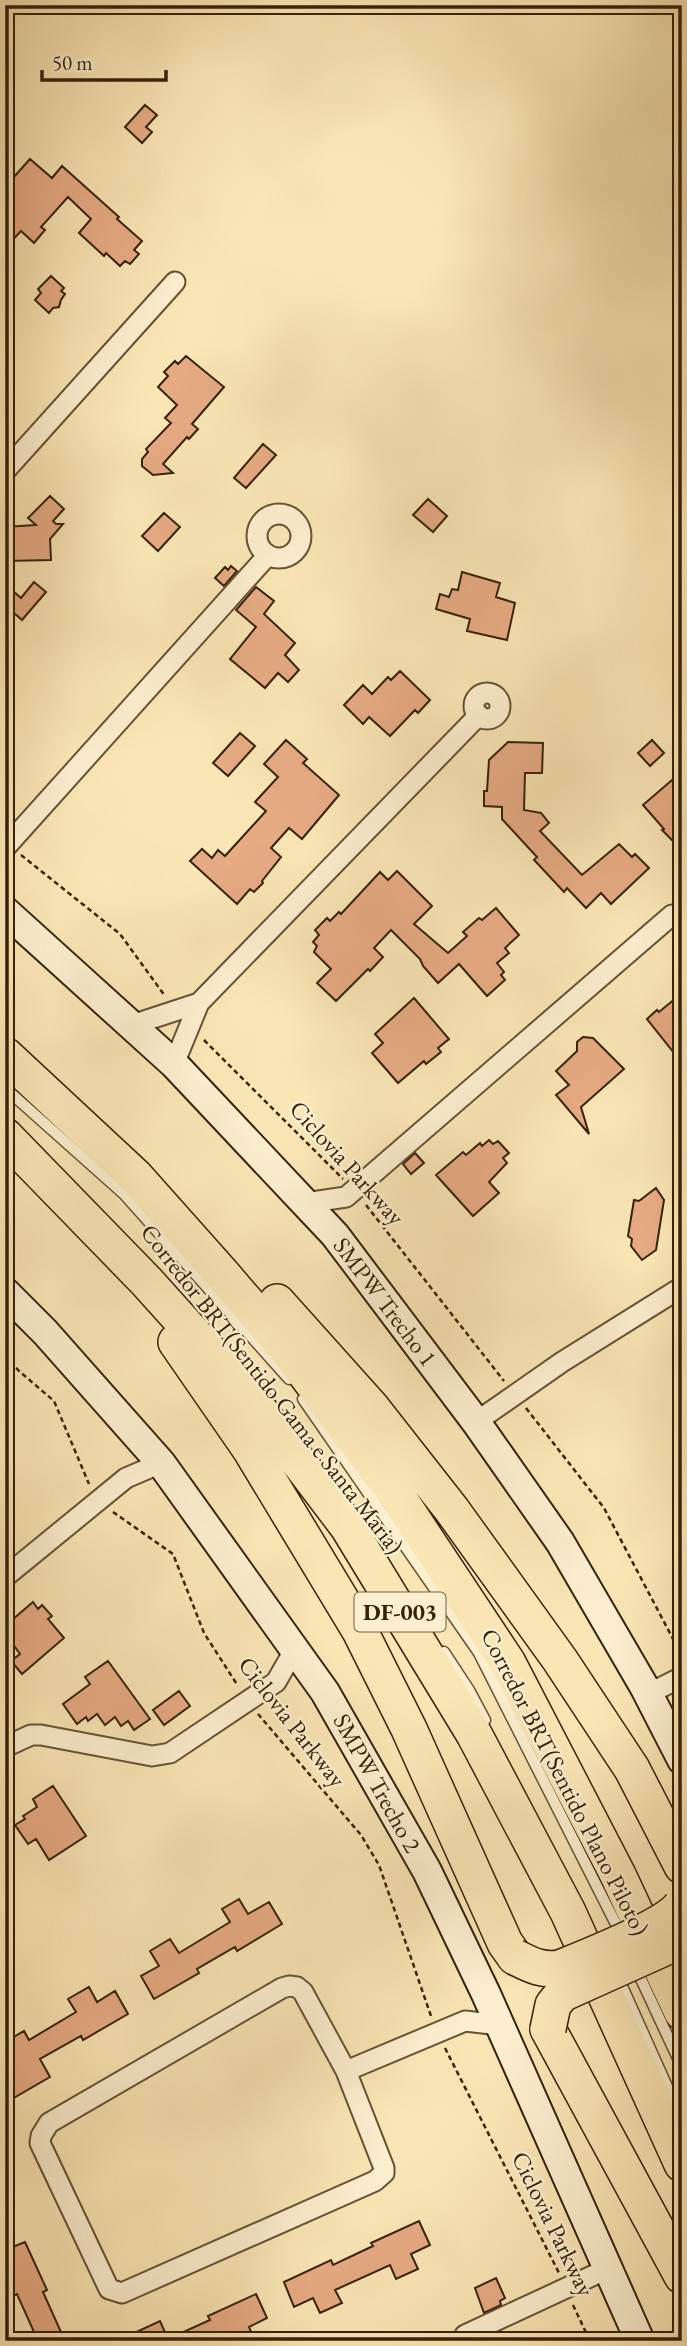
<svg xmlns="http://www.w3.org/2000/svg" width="687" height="2346" viewBox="0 0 687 2346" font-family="'EB Garamond',serif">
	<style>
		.building { fill: #e7ab84; stroke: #362109; stroke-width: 2 }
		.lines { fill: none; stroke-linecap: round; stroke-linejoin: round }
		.lane-casing { stroke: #675234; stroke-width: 13 }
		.street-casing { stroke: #675234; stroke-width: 23 }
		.secondary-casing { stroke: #362109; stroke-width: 32 }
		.highway-casing { stroke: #362109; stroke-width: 38 }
		.path { stroke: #362109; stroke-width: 2.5; stroke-dasharray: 5 3.5; stroke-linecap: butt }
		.lane { stroke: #fcefcf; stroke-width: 10 }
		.street { stroke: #fcefcf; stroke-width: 19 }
		.secondary { stroke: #fcefcf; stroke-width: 28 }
		.highway { stroke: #fae6b5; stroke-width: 35 }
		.highway-bridge-casing { stroke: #362109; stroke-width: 38; stroke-linecap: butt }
		.highway-bridge { stroke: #fae6b5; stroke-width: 35 }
		.labels { text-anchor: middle; stroke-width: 5; stroke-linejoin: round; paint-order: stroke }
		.shield { fill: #fcefcf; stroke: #715f44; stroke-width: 2 }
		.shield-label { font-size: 23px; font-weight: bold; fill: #362109 }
		.street-label { font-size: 24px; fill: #362109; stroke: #fcefcf }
	</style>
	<rect width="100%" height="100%" fill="#fae6b5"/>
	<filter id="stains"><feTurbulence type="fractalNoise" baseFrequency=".00286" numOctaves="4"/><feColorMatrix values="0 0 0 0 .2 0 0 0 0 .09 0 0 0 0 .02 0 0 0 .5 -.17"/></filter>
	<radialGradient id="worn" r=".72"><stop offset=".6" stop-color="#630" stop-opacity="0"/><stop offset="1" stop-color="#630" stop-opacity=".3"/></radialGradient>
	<path class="building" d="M145 105 157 115 146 127 152 132 142 143 125 127Z
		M30 159 52 178 62 166 119 217 117 219 142 241 134 250 139 254 130 264 125 261 120 266 106 253 104 256 79 233 91 219 68 197 41 227 45 230 34 243 21 231 5 248V187Z
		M51 276 64 288 61 291 65 294 61 300 59 307 53 308 49 313 35 300 41 293 38 289Z
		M186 356 224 387 192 424 198 429 189 439 187 437 163 464 173 473 153 475 142 466V459L148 452 146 449 171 423 165 418 177 405 158 387 168 376 164 372 175 361 178 364Z
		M263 444 276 455 246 488 234 478Z
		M50 496 64 509 53 521 56 524H63L50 539 51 560 5 561V527L36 525 28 518Z
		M428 499 447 516 433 532 413 515Z
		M164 513 180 527 158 551 142 536Z
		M231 566 237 571 224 586 215 578 225 567 228 570Z
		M462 572 500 583 496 597 515 603 507 640 467 631 470 619 436 609 440 594 449 597 452 589 458 590Z
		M34 582 46 592 22 620 5 605V584L21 598Z
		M256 587 274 601 264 614 295 643 285 655 299 670 288 682 278 673 265 688 230 659 256 627 236 610Z
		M400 671 430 700 418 713 415 710 390 736 369 717 363 724 344 705 363 685 372 694 388 677 391 680Z
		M240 733 255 746 228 776 213 763Z
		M286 740 307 759 303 763 339 795 302 839 289 828 271 848 281 857 262 881 263 883 254 892 250 889 237 904 190 861 202 849 212 858 218 850 225 856 266 811 255 802 278 777 264 764Z
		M652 740 664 753 650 766 638 753Z
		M508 742 543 743 542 773H525L524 810 541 813 549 823 540 831 582 875 619 844 632 857 635 854 649 868 611 904 601 893 586 908 567 888 564 892 537 863 534 860 537 857 502 819V807L484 806V791H487L489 760Z
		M672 780 682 788V850L662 830 664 829 643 805Z
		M397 871 432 906 414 924 448 953 467 936 463 932 479 918 482 920 496 908 519 935 505 948 509 953 497 963 504 972 501 975 505 980 487 996 459 964 438 983 423 966 420 959 391 930 374 948 383 957 370 971 368 969 336 1001 317 983 331 969 314 952 317 946 313 942 319 935 315 930 327 918 330 921 339 912 341 914 380 872 388 880Z
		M682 993V1063L647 1019 657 1010 659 1012Z
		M414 998 449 1039 438 1048 441 1052 426 1064 424 1061 398 1083 372 1053 383 1043 375 1034Z
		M583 1037 593 1038 624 1069 581 1107 589 1134 556 1095 569 1085 556 1071 577 1051V1042Z
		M489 1140 493 1144 498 1141 509 1153 503 1158 507 1163 489 1182 499 1193 473 1216 436 1175 463 1152 466 1155 480 1143 482 1146Z
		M415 1153 424 1163 411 1174 403 1164Z
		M656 1188 664 1200 656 1250 642 1260 631 1246 632 1239 628 1236 634 1200 639 1201Z
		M33 1602 38 1609 42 1605 52 1616 48 1619 64 1638 22 1674 11 1661 20 1654 5 1633V1626Z
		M108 1661 150 1719 134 1730 128 1721 121 1726 115 1717 105 1725 97 1714 88 1721 86 1717 77 1724 63 1704 90 1684 85 1677Z
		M179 1691 190 1706 164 1725 153 1710Z
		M53 1786 86 1836 49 1860 36 1839 28 1844 15 1825 25 1819 23 1816 37 1807 33 1799Z
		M239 1899 248 1914 269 1902 282 1924 237 1951 235 1947 197 1969 199 1973 154 1999 141 1976 159 1966 150 1951 170 1939 179 1953 230 1922 222 1909Z
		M89 1987 97 2002 115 1991 128 2014 83 2040 81 2036 40 2059 50 2077 5 2103V2042L24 2031 29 2040 76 2012 68 1999Z
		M419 2221 430 2245 411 2254 418 2269 396 2279 390 2265 335 2290 342 2303 320 2313 313 2298 294 2307 284 2282 331 2260 333 2265 373 2246 371 2243Z
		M25 2242 47 2290 43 2292 65 2341H38L17 2294 5 2300V2273L12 2270 5 2250Z
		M496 2278 505 2298 500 2301 501 2305 484 2313 475 2288Z
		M256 2294 267 2318 249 2327 255 2341H117L160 2321 168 2339 210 2320 208 2316Z"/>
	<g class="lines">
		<g class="lane-casing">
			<path id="lane" d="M5 1088 124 1194 289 1379
				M303 1399 479 1653 622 1936
				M444 1652 469 1690 485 1720
				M635 1966 682 2067
				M617 1975 682 2120"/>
		</g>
		<g class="street-casing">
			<path id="street" d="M5 471 175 282
				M257 536a22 22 0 1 1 44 0a22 22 0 1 1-44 0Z
				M474 706a13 13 0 1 1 26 0a13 13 0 1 1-26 0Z
				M5 848 268 555
				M132 1025 199 1003
				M174 1064 199 1003 479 715
				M305 1203 346 1197 672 915
				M476 1422 562 1362 682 1287
				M5 1577 126 1478 161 1463
				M648 1694 682 1677
				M5 1747 31 1735H41L152 1756 170 1753 276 1682 295 1649
				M289 1986 297 1987 303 1992 346 2071 384 2168V2173L375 2181 122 2293 109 2289 40 2143 41 2136 49 2123 282 1988Z
				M346 2071 465 2021 500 2025
				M463 2341 465 2335 607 2269"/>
		</g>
		<g class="secondary-casing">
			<path id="secondary" d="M5 911 174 1064 335 1235 476 1422 560 1542 645 1688 682 1760
				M5 1292 45 1332 161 1463 325 1692 427 1871 486 1994 640 2341"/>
		</g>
		<g class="highway-casing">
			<path id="highway" d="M5 1055 135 1176 224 1276 290 1353 398 1497 508 1663 618 1875 682 2012
				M5 1136 147 1282 245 1391 348 1527 474 1734 568 1912 682 2164
				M277 1302 372 1408 452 1510 560 1660 632 1769 682 1866
				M176 1342 250 1449 360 1631 409 1729 505 1943 515 1957
				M548 2029 682 2276"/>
		</g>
		<path class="path" d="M21 855 120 934 165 996
			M204 1040 343 1179
			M366 1205 504 1381
			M5 1355 19 1371 54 1401 89 1484
			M526 1408 604 1508 682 1656
			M113 1512 173 1554 204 1633 238 1686
			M258 1714 361 1835 379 1865 431 2016
			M445 2048 559 2273
			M573 2305 590 2341"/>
		<use href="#lane" class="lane"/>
		<use href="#street" class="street"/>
		<use href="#secondary" class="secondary"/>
		<use href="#highway" class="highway"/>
		<g class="highway-bridge-casing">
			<path id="highway-bridge" d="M515 1957C531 1965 542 1971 560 1968 587 1957 669 1925 682 1904
				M548 2029 553 2005 562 1994 682 1940"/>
		</g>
		<use href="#highway-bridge" class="highway-bridge"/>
	</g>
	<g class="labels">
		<rect class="shield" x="354.5" y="1592.5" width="91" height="39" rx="5"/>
		<g class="shield-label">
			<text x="400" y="1620">DF-003</text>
		</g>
		<g class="street-label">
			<text transform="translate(347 1163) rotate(48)" y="8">Ciclovia Parkway</text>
			<text transform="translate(385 1302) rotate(53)" y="8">SMPW Trecho 1</text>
			<text transform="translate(272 1389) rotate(52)" y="8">Corredor BRT(Sentido Gama e Santa Maria)</text>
			<text transform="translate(292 1722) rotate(52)" y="8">Ciclovia Parkway</text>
			<text transform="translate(565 1782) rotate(63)" y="8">Corredor BRT(Sentido Plano Piloto)</text>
			<text transform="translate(377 1783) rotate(61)" y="8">SMPW Trecho 2</text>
			<text transform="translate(553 2224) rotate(64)" y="8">Ciclovia Parkway</text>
		</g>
	</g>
	<rect width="687" height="2346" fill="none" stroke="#fae6b5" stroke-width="28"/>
	<rect x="7" y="7" width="673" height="2332" fill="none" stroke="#362109" stroke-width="3.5"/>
	<rect x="14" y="14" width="659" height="2318" fill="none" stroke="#362109" stroke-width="2"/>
	<path d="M42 70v10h124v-10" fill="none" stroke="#362109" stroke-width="3.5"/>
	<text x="52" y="70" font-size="21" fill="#362109" stroke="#fcefcf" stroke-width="5" paint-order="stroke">50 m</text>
	<rect width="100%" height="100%" filter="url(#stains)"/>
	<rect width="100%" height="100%" fill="url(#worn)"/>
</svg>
